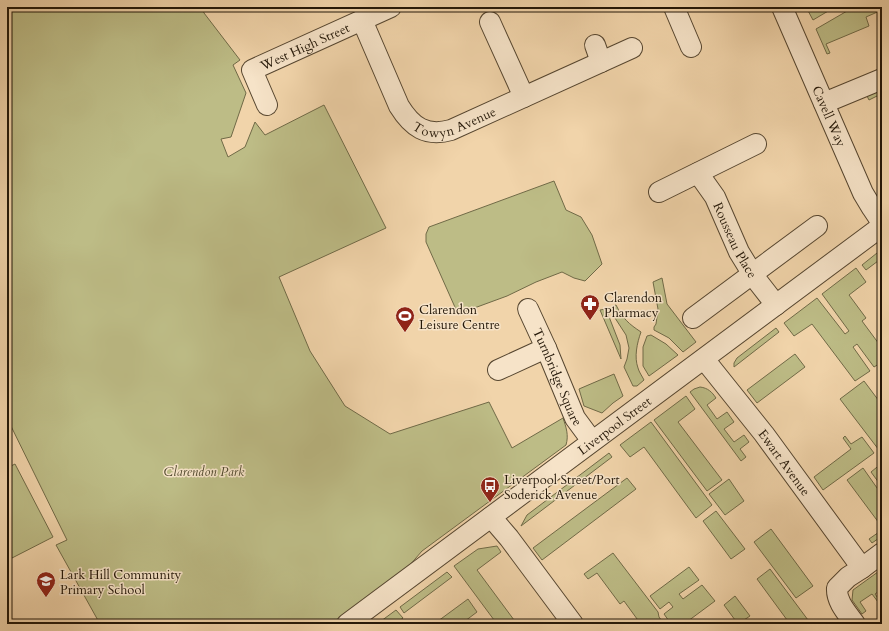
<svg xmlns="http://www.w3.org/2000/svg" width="889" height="631" viewBox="0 0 889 631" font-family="Cardo,serif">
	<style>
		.green { fill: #bdbc86; stroke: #706a47 }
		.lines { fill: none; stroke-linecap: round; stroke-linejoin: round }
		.minor-casing { stroke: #564630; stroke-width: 22 }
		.minor { stroke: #f6e3c8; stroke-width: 20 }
		.labels { text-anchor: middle; stroke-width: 3; stroke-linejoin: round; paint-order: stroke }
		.street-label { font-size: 13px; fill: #231708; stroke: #f6e3c8 }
		.poi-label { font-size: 13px; fill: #231708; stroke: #f6e3c8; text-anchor: start }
		.park-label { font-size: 13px; font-style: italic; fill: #51492e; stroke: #f6e3c8 }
	</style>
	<rect width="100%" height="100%" fill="#f1d4aa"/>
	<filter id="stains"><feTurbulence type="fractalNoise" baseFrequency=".005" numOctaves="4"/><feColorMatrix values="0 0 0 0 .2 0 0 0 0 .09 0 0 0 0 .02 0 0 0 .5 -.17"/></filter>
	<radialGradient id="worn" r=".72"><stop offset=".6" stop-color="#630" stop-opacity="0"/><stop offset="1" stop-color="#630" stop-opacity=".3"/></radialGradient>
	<path class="green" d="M7 7H89L91 9 97 7H202L204 13 240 60 233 65 246 93 231 137 221 139 228 157 245 147 255 122 265 135 324 105 386 228 279 277 310 351 345 406 390 434 489 402 512 448 563 418C566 427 569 435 566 445L422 551 402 574 339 620 332 624H100L56 545 67 540 7 418Z
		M806 7H835L813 20Z
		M854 7H882V10L866 17 869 26 826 44 830 53 827 54 816 29Z
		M882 90V107L877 96 869 100 867 96Z
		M554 181 566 210 581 217 592 235 602 264 585 281 574 278 562 272 536 282 507 296 458 314 426 242V234L429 227Z
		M882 249V258L866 270 862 265Z
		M856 268 866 282 849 295 866 318 862 321 882 348V362L874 367 857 344 853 347 870 371 855 381 812 324 794 336 784 323 817 298 845 334 849 331 822 294Z
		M662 278 667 304 696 342 683 352 669 338 654 330V327L656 324 658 309 653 282Z
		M616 305C623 319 629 324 641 332 637 343 634 357 638 368 639 372 642 376 644 380L637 386H633L624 367 627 359 629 348 626 335 615 318 613 306Z
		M606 309 620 345 621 359 600 310Z
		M776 328 779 332 734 367V363L737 358Z
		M651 335 666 344 678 355 649 376 643 366V347L647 336Z
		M795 354 805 367 757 403 747 390Z
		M614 374 623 396 613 403 602 413 584 406 579 389Z
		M864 381 882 405V454L840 399Z
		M700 387C708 388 712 392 716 398L707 405 717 419 727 412 734 422 724 429 734 442 744 435 749 442 740 449 746 457 741 461 690 392 694 389Z
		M686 396 695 409 678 422 722 480 707 491 654 420Z
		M651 422 712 505 696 518 644 447 630 457 620 445Z
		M845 436 851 444 862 437 874 453 823 490 814 477 851 449 843 438Z
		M609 453 612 457 521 526 527 515Z
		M882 463V487L871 472Z
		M15 464 53 537 12 558 7 548V468Z
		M863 468 882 495V527L847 480Z
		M627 478 636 489 542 560 533 548Z
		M729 479 744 501 725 515 709 494Z
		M716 511 745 549 731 559 703 521Z
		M771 529 813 586 796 598 754 542Z
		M882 530V536L872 543 869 539Z
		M497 546 501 552 477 570 517 624H497L454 566 478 549Z
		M613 553 658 612 659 617 664 624H639L640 623 624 601 620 604 597 573 588 579 584 574Z
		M689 567 699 580 679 594 683 599 702 585 715 601 684 624H671L664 614 673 607 669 602 660 609 650 596Z
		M770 569 811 624H790L757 579Z
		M882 569V589L875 594 880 601 878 602 872 594 860 602 866 611 862 614 852 600 853 590Z
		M447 572 452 577 404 613 400 607Z
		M735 596 750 616 738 624 724 605Z
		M468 599 477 612 461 624H434Z
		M396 610 403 618 395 624H377Z"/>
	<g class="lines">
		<g class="minor-casing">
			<g id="minor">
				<path d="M674 7 691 47"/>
				<path id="s1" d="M782 7 863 193 872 208 882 223"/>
				<path id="s2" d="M362 20 399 106C412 127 426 137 451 130L632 48"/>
				<path d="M490 22 524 97"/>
				<path d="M595 45 601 62"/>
				<path d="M824 103 882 79"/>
				<path id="s3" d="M267 105 252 70 391 7"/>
				<path id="s4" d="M698 173 715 197 739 252 755 278 776 305"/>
				<path d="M659 192 756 144"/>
				<path id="s5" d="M528 309 546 348 575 418 592 441"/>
				<path d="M693 318 817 226"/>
				<path id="s6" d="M704 359 764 434 862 568 882 553"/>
				<path d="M498 370 546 348"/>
				<path d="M491 517 509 538 573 624"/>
				<path id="s7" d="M347 624 882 226"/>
				<path d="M855 624C848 614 836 602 837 588L848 577 862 568"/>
			</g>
		</g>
		<use href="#minor" class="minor"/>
	</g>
	<defs>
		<g id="pharmacy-pin" transform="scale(1)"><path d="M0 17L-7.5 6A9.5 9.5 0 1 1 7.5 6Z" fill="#8f2418" stroke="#f6e3c8"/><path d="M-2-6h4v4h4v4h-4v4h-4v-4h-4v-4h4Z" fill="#fff"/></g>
		<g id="stadium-pin" transform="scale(1)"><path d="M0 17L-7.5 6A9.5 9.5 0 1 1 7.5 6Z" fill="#8f2418" stroke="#f6e3c8"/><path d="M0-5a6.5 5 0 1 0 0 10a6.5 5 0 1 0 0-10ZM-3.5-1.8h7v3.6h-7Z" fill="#fff"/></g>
		<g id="bus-pin" transform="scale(1)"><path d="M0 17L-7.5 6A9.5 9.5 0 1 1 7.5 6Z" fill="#8f2418" stroke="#f6e3c8"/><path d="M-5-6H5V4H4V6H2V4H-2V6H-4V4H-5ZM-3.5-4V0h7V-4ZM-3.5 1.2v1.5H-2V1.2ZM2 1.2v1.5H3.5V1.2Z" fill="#fff"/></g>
		<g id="school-pin" transform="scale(1)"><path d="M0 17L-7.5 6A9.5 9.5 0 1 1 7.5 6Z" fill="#8f2418" stroke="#f6e3c8"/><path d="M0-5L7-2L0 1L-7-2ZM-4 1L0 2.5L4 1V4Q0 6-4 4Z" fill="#fff"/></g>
	</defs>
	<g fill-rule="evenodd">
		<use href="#pharmacy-pin" x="590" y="304"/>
		<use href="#stadium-pin" x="405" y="316"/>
		<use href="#bus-pin" x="490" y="486"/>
		<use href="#school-pin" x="46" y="581"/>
	</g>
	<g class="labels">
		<g class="street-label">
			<text dy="5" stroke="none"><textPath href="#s3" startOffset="96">West High Street</textPath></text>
			<text dy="5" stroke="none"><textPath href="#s2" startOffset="161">Towyn Avenue</textPath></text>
			<text dy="5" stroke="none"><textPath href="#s1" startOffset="119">Cavell Way</textPath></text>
			<text dy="5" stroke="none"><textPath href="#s4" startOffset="77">Rousseau Place</textPath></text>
			<text dy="5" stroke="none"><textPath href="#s5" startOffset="74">Turnbridge Square</textPath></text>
			<text dy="5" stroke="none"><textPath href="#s7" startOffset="333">Liverpool Street</textPath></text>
			<text dy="5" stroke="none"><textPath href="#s6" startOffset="131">Ewart Avenue</textPath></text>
		</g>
		<g class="poi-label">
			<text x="604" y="302">Clarendon<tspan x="604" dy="15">Pharmacy</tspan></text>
			<text x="419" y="314">Clarendon<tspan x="419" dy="15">Leisure Centre</tspan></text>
			<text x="504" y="484">Liverpool Street/Port<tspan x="504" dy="15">Soderick Avenue</tspan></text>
			<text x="60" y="579">Lark Hill Community<tspan x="60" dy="15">Primary School</tspan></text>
		</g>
		<g class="park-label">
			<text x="204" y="476">Clarendon Park</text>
		</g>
	</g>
	<rect width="889" height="631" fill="none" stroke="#f1d4aa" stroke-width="24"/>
	<rect x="8" y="8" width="873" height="615" fill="none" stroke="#231708" stroke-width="2"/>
	<rect x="12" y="12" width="865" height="607" fill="none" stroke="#231708"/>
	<rect width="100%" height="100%" filter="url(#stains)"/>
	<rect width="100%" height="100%" fill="url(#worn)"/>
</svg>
